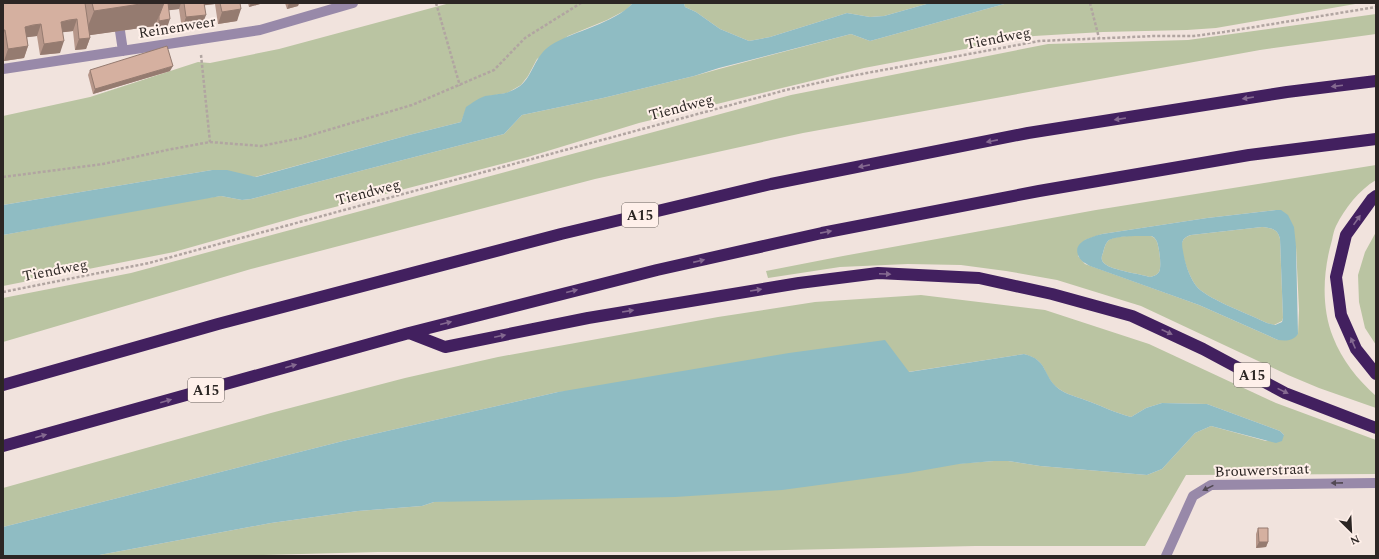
<svg xmlns="http://www.w3.org/2000/svg" width="1379" height="559" viewBox="0 0 1379 559" font-family="Spectral,serif">
	<style>
		.green { fill: #bac4a2; fill-rule: evenodd }
		.water { fill: #8fbcc3; fill-rule: evenodd }
		.lines { fill: none; stroke-linecap: round; stroke-linejoin: round }
		.path { stroke: #b1a5a1; stroke-width: 2.5; stroke-dasharray: 3 2; stroke-linecap: butt }
		.minor { stroke: #9889a9; stroke-width: 10 }
		.highway { stroke: #42205f; stroke-width: 12 }
		.wall { fill: #b7978a }
		.shaded-wall { fill: #957b70 }
		.building { fill: #d5b0a0; stroke: #957b70 }
		.oneway { fill: #846990 }
		.oneway2 { fill: #524953 }
		.labels { text-anchor: middle; stroke-width: 4; stroke-linejoin: round; paint-order: stroke }
		.shield { fill: #fff0ea; stroke: #6b635f; stroke-width: 1 }
		.shield-label { font-size: 14px; font-weight: bold; fill: #2c2624 }
		.street-label { font-size: 15px; fill: #2c2624; stroke: #fff0ea }
	</style>
	<rect width="100%" height="100%" fill="#f1e3dd"/>
	<path class="green" d="M450 3H633L626 10 607 20 568 36 537 59 528 76 521 85 507 93 484 97 467 107 461 122 409 135 255 177 212 170 3 205V116L90 97 198 62 210 63 279 49Z
		M684 3H930L884 16 870 17 847 13 770 37 749 41 720 29 696 12 685 7Z
		M1008 3H1361L1216 28 1187 30 1103 32 1034 36 864 68 639 123 528 157 304 215 174 252 3 286V235L191 200 221 196 242 200 251 199 504 134 522 115 603 98 694 76 719 69 851 34 870 41Z
		M1376 14V34L1260 50 803 133 595 179 251 269 3 342V298L131 273 791 95 1048 44 1188 40Z
		M1376 165V180C1359 190 1345 208 1336 226 1334 230 1333 235 1332 240 1323 271 1321 307 1333 337 1342 360 1357 379 1376 396V408L1319 388 1288 375 1141 306 1057 280 1006 271 961 265 908 264 840 267 768 278 766 271 843 256 1096 210ZM1276 210 1296 246 1299 310 1298 334 1278 340 1199 305 1085 264 1078 256 1085 240 1102 234 1207 218Z
		M1262 227C1272 228 1278 229 1280 239L1283 318 1282 321 1274 325 1267 323C1251 315 1210 300 1198 288 1190 279 1185 264 1182 251 1181 242 1182 238 1191 235Z
		M1376 232V345L1365 328 1359 302 1358 275 1365 252Z
		M1151 236C1153 237 1154 237 1156 240 1159 244 1162 267 1159 272 1157 275 1154 276 1150 277 1140 274 1112 270 1105 264 1101 261 1101 257 1103 253 1104 249 1105 244 1108 241 1114 234 1141 236 1151 236Z
		M921 295 1045 310 1149 344 1276 403 1376 440V474L1186 475 1145 546H975L687 552H378L220 556H94L271 523 358 511 422 506 434 502 994 461H1008L1040 466 1147 475 1162 469 1195 433 1211 426 1266 441 1284 435 1280 431 1207 404 1162 403 1146 408 1131 417C1115 413 1100 405 1085 400 1077 397 1066 394 1059 389 1041 376 1050 361 1024 354L908 372 558 392 343 441 3 527V488L271 413 405 378 498 357 718 317 815 302Z"/>
	<path class="water" d="M633 3H684L685 7 696 12 720 29 749 41 770 37 847 13 870 17 884 16 930 3H1008L870 41 851 34 719 68 694 76 603 98 522 115 504 134 251 199 242 200 221 196 3 235V205L212 170H227L256 177 409 135 461 122 466 107C472 103 479 98 485 96 500 93 507 95 520 86 533 76 534 56 551 45 576 30 613 24 633 3Z
		M1276 210H1281L1288 215 1294 227 1296 246 1298 334C1293 341 1286 341 1278 340L1199 305 1090 266C1085 263 1080 261 1078 255 1073 241 1092 237 1102 234L1207 218ZM1262 227C1272 228 1278 229 1280 239L1283 318 1282 322 1275 325 1267 323C1251 315 1210 300 1198 288 1190 279 1185 264 1183 251 1181 242 1182 238 1191 235ZM1151 236C1154 237 1154 237 1156 240 1159 244 1162 267 1159 272 1157 275 1154 276 1150 277 1140 274 1112 270 1105 264 1101 261 1101 257 1103 253 1104 249 1105 244 1108 241 1114 235 1142 236 1151 236Z
		M885 340 909 372 1024 354C1049 360 1042 376 1059 389 1066 394 1077 397 1085 400 1100 405 1115 413 1131 417L1146 408 1162 403 1207 404 1280 431 1284 435 1282 441 1276 443 1211 426 1195 433 1162 469 1147 475 1040 466 1008 461H994L959 464 908 473 782 490 675 497 434 502 422 506 358 511 271 523 94 556H3V527L343 441 558 392 789 353Z"/>
	<g class="lines">
		<path class="path" d="M436 3 460 86
			M1090 3 1099 38
			M201 55 210 142
			M3 177 103 164 167 150 210 142 261 146 301 138 412 105 494 70 525 38 581 3
			M3 292 149 263 786 90 840 78 1039 41 1155 36H1194L1224 32 1376 7"/>
		<path class="minor" d="M120 31 123 51
			M3 69 260 30 353 3
			M1166 556 1193 496 1211 485 1376 483"/>
		<path class="highway" d="M1376 196 1372 199 1346 235 1336 277 1341 315 1356 349 1376 374
			M409 333 445 347 588 318 799 283 878 273 979 278 1052 294 1132 316 1203 349 1285 393 1376 428
			M3 385 218 324 561 234 771 184 1028 133 1287 92 1376 81
			M3 446 409 333 657 270 822 233 1039 191 1249 155 1376 139"/>
	</g>
	<path class="wall" d="M3 3H240L237 21 218 24 215 4 204 5 202 26 182 29 179 9 169 10 166 31 155 32V26L90 35V38L86 49 75 50 73 31 65 32H62L60 53 40 55 37 36 27 37 28 46 24 58 4 61 3 52Z
		M248 3H260V4L249 7Z
		M285 3H299L298 6 287 9Z
		M90 70 170 71 93 94 88 75Z
		M1258 528 1268 542 1266 547 1256 548V534Z"/>
	<path class="shaded-wall" d="M147 3H164L155 26 84 36 94 11Z
		M166 3H181L179 9 163 11Z
		M200 3H215V4L199 6Z
		M251 3H260V4L249 7Z
		M289 3H299L298 6 287 9Z
		M241 9 237 21 218 24 222 12Z
		M206 15 202 26 182 29 186 17Z
		M77 19 73 31 57 33 61 22Z
		M170 19 166 31 155 32 159 21Z
		M41 24 37 36 21 38 25 27Z
		M3 30H5L3 36Z
		M90 38 86 49 75 50 79 39Z
		M64 41 60 53 40 55 44 44Z
		M28 46 24 58 4 61 8 49Z
		M173 66 170 71 93 94 95 89Z
		M1259 542H1268L1266 547 1256 548Z"/>
	<path class="building" d="M3 3H85L90 38 79 39 77 19 69 20 61 22 64 41 44 44 41 24 33 25 25 27 28 46 8 49 5 30H3Z
		M92 3H147L94 11Z
		M164 3H168L170 19 159 21V16Z
		M184 3H204L206 15 186 17Z
		M220 3H240L241 9 222 12Z
		M167 46 173 66 95 89 90 70Z
		M1258 528H1268V542H1259Z"/>
	<defs><path id="oneway-solid" d="M-6-.8H1V-3.2L6.5 0L1 3.2V.8H-6Z"/></defs>
	<g class="oneway">
		<use href="#oneway-solid" transform="translate(1337 86) rotate(173)"/>
		<use href="#oneway-solid" transform="translate(1248 98) rotate(171)"/>
		<use href="#oneway-solid" transform="translate(1120 119) rotate(171)"/>
		<use href="#oneway-solid" transform="translate(992 141) rotate(169)"/>
		<use href="#oneway-solid" transform="translate(864 166) rotate(169)"/>
		<use href="#oneway-solid" transform="translate(1357 220) rotate(-55)"/>
		<use href="#oneway-solid" transform="translate(826 232) rotate(-11)"/>
		<use href="#oneway-solid" transform="translate(699 261) rotate(-13)"/>
		<use href="#oneway-solid" transform="translate(885 274) rotate(2)"/>
		<use href="#oneway-solid" transform="translate(756 290) rotate(-9)"/>
		<use href="#oneway-solid" transform="translate(572 291) rotate(-14)"/>
		<use href="#oneway-solid" transform="translate(628 311) rotate(-9)"/>
		<use href="#oneway-solid" transform="translate(446 323) rotate(-14)"/>
		<use href="#oneway-solid" transform="translate(1167 332) rotate(25)"/>
		<use href="#oneway-solid" transform="translate(500 336) rotate(-12)"/>
		<use href="#oneway-solid" transform="translate(1353 343) rotate(-113)"/>
		<use href="#oneway-solid" transform="translate(291 366) rotate(-16)"/>
		<use href="#oneway-solid" transform="translate(1283 391) rotate(26)"/>
		<use href="#oneway-solid" transform="translate(166 401) rotate(-16)"/>
		<use href="#oneway-solid" transform="translate(41 436) rotate(-16)"/>
	</g>
	<g class="oneway2">
		<use href="#oneway-solid" transform="translate(1337 483) rotate(179)"/>
		<use href="#oneway-solid" transform="translate(1208 488) rotate(154)"/>
	</g>
	<g class="labels">
		<g class="shield">
			<rect x="622" y="203" width="36" height="24" rx="3"/>
			<rect x="1234" y="363" width="36" height="24" rx="3"/>
			<rect x="188" y="378" width="36" height="24" rx="3"/>
		</g>
		<g class="shield-label">
			<text x="640" y="220">A15</text>
			<text x="1252" y="380">A15</text>
			<text x="206" y="395">A15</text>
		</g>
		<g class="street-label">
			<text transform="translate(177 27) rotate(-9)" y="5">Reinenweer</text>
			<text transform="translate(998 38) rotate(-11)" y="5">Tiendweg</text>
			<text transform="translate(681 107) rotate(-15)" y="5">Tiendweg</text>
			<text transform="translate(368 192) rotate(-15)" y="5">Tiendweg</text>
			<text transform="translate(55 270) rotate(-11)" y="5">Tiendweg</text>
			<text transform="translate(1262 470) rotate(-2)" y="5">Brouwerstraat</text>
		</g>
	</g>
	<rect width="1379" height="559" fill="none" stroke="#2c2624" stroke-width="8"/>
	<g transform="translate(1351 531) rotate(156)" stroke="#fff0ea" stroke-width="3" paint-order="stroke">
	<path d="M0-3L7 15L0 10L-7 15Z" fill="#2c2624"/>
	<text y="-6" font-size="11" font-weight="bold" text-anchor="middle" fill="#2c2624">N</text>
	</g>
</svg>
